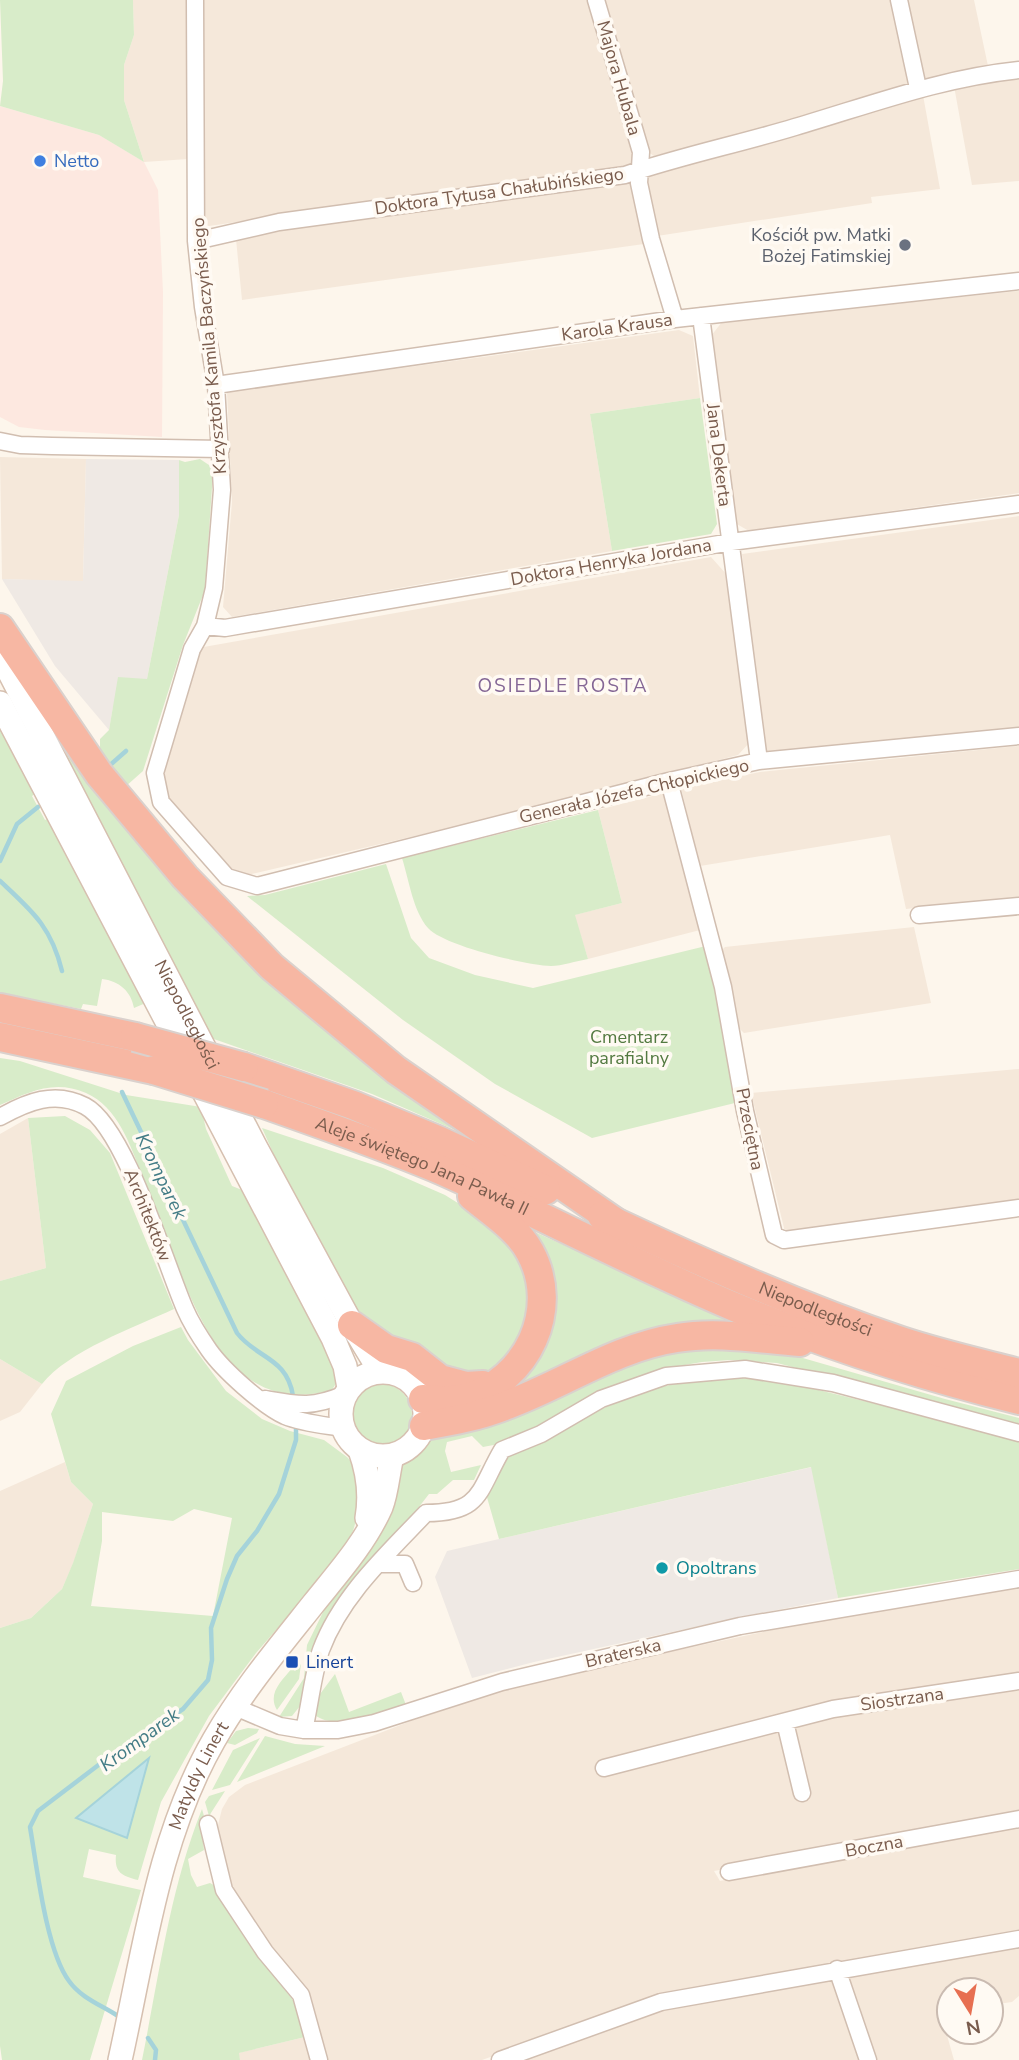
<svg xmlns="http://www.w3.org/2000/svg" width="1019" height="2060" viewBox="0 0 1019 2060" font-family="'Nunito Sans',sans-serif">
	<style>
		.residential { fill: #f5e8da }
		.commercial { fill: #fde8e0 }
		.industrial { fill: #efe9e4 }
		.green { fill: #d8ecc9; fill-rule: evenodd }
		.water { fill: #bfe3e8; stroke: #a5d3da; stroke-width: 2 }
		.lines { fill: none; stroke-linecap: round; stroke-linejoin: round }
		.stream { stroke: #a5d3da; stroke-width: 4.5 }
		.street-casing { stroke: #d1beb0; stroke-width: 19 }
		.secondary-casing { stroke: #d6c0b0; stroke-width: 26 }
		.highway-casing { stroke: #dad1cd; stroke-width: 32 }
		.street { stroke: #fff; stroke-width: 16 }
		.secondary { stroke: #fff; stroke-width: 23 }
		.highway { stroke: #f7b7a3; stroke-width: 28 }
		.highway-bridge-casing { stroke: #dad1cd; stroke-width: 32; stroke-linecap: butt }
		.highway-bridge { stroke: #f7b7a3; stroke-width: 28 }
		.shop-dot { fill: #3f7fe0; stroke: #fffaf3; stroke-width: 2.5 }
		.worship-dot { fill: #6b7280; stroke: #fffaf3; stroke-width: 2.5 }
		.culture-dot { fill: #0f9aa8; stroke: #fffaf3; stroke-width: 2.5 }
		.transit-dot { fill: #1a4fb4; stroke: #fffaf3; stroke-width: 2.5 }
		.labels { text-anchor: middle; stroke-width: 7; stroke-linejoin: round; paint-order: stroke }
		.street-label { font-size: 18px; fill: #7a5c4d; stroke: #fffaf3 }
		.shop-label { font-size: 18px; fill: #366cbe; stroke: #fffaf3; text-anchor: start }
		.worship-label { font-size: 18px; fill: #5b616d; stroke: #fffaf3; text-anchor: end }
		.park-label { font-size: 18px; fill: #537a41; stroke: #fffaf3 }
		.culture-label { font-size: 18px; fill: #0d838f; stroke: #fffaf3; text-anchor: start }
		.transit-label { font-size: 18px; fill: #164399; stroke: #fffaf3; text-anchor: start }
		.neighbourhood-label { font-size: 19px; letter-spacing: 2px; fill: #846695; stroke: #fffaf3 }
		.water-label { font-size: 19px; font-style: italic; fill: #437c86; stroke: #fffaf3 }
	</style>
	<rect width="100%" height="100%" fill="#fdf6ec"/>
	<path class="residential" d="M133 0H191L188 159 144 162 124 100V65L134 35Z
		M202 0H587L635 159 632 166 202 227Z
		M603 0H893L910 80 906 85 808 116 654 156 648 152Z
		M905 0H974L988 66 927 80 922 76Z
		M1019 75V181L972 185 954 86Z
		M923 95 940 189 871 197 872 203 657 236 647 178 651 172Z
		M627 181 632 184 644 244 242 300 236 239 329 222 476 204Z
		M1019 291V493L749 531 735 523 711 336 722 322Z
		M679 330 693 336 700 398 590 414 612 551 232 617 223 607 232 502 227 392Z
		M0 457 86 459 83 582 2 579Z
		M1019 516V728L764 752 742 554Z
		M711 557 727 575 750 742 738 755 543 806 243 876 234 873 169 800 162 769 198 648Z
		M1019 746V897L906 909 890 835 700 866 681 788 760 772Z
		M664 793 700 930 588 959 574 915 622 903 598 810Z
		M914 927 931 1003 744 1033 737 1026 721 951 725 947Z
		M1019 1069V1199L785 1232 751 1093Z
		M28 1118 46 1268 0 1281V1134Z
		M0 1359 42 1384 20 1412 0 1421Z
		M65 1462 71 1482 93 1504 73 1564 62 1589 31 1618 0 1628V1491Z
		M1019 1588V1677L799 1723 864 1711 1019 1689V1813L714 1871 720 1881 1019 1824V1933L657 1997 482 2060H326L265 1941 230 1888 217 1829 222 1809 229 1797 245 1785 411 1721 514 1687 655 1655 815 1621Z
		M1019 1943V1996L1012 2002 991 2005V1990H949V2012L941 2014 954 2060H875L845 1975Z
		M833 1978 861 2060H521L656 2010Z
		M305 2037 311 2060H240L238 2053Z"/>
	<path class="commercial" d="M0 106 99 135 144 162 158 190 163 292 162 437 45 430 19 427 0 417Z"/>
	<path class="industrial" d="M86 459 179 460V515L147 679 113 707 109 730 55 666 2 579 83 581Z
		M812 1467 838 1598 736 1618 534 1662 472 1678 435 1577 447 1551Z"/>
	<path class="green" d="M0 0H133L134 35 124 65V100L144 162 99 135 0 106 3 81Z
		M700 398 717 524 711 534 612 551 590 414Z
		M200 459 212 467 213 473 205 590 183 645 143 771 125 787 100 754V739L109 730 118 677 147 679 179 515V460L185 462Z
		M30 691 160 861 501 1150 372 1094 211 1038Z
		M0 718 38 791 32 796 45 820 52 817 148 1002 134 1008C131 991 119 981 102 979L97 1006 83 1004 81 1009 0 993Z
		M598 810 622 903 575 915 588 959C576 961 562 966 551 966 526 965 444 946 428 928 413 911 409 880 402 858Z
		M386 864 411 938 429 958 475 975 533 988 706 946 739 1102 592 1138 495 1084 403 1020 247 896 265 895Z
		M0 1058 20 1061 126 1095 201 1107 206 1129 232 1186 242 1190 325 1336 338 1380 332 1390C240 1416 202 1330 175 1259 164 1231 153 1203 142 1175 130 1145 118 1107 86 1093 54 1079 29 1092 0 1105Z
		M65 1116 90 1130 110 1153 174 1309C135 1327 68 1351 42 1384L0 1359V1281L46 1268 28 1118Z
		M262 1128 383 1168 445 1195 485 1220 508 1239 528 1274 532 1297 521 1338 505 1361 488 1372 468 1378 449 1374 362 1320 278 1164Z
		M526 1228 739 1324 505 1396 538 1356Z
		M181 1327 188 1340 226 1391 262 1419 290 1431 324 1440 347 1457 356 1466 359 1510 353 1531 342 1551 317 1583 256 1653 209 1716 161 1802 138 1880C123 1876 114 1873 116 1855L89 1849 83 1877 141 1890 90 2060H2L0 2046V1628L31 1618 62 1589 73 1563 93 1504 71 1482 51 1414 66 1381 133 1346ZM194 1509 232 1518 213 1616 91 1606 102 1541V1512L173 1521Z
		M682 1346 782 1352 945 1399 1019 1418V1426L777 1363 730 1360 702 1362 662 1369 625 1381 587 1399 544 1425 509 1442 483 1447 472 1436 447 1442 445 1451 451 1472 481 1465 474 1480H453L437 1494H429L415 1512 417 1520 324 1628 315 1644 300 1706 292 1716 279 1717 304 1678 307 1645 325 1608 362 1559 400 1464 415 1454 429 1437 595 1374Z
		M743 1377 794 1384 1019 1439V1569L838 1598 811 1467 499 1539 484 1487 502 1450 645 1391 694 1379Z
		M350 1415a31 31 0 1 1 62 0a31 31 0 1 1-62 0Z
		M301 1664 299 1679 277 1710C267 1693 282 1681 292 1668L295 1671Z
		M335 1674 349 1712 401 1692 406 1705C383 1712 336 1732 315 1715L320 1694Z
		M248 1728 259 1729 257 1733 235 1745 227 1743 236 1731Z
		M265 1736 295 1744 325 1746 237 1782Z
		M260 1738 230 1785 212 1790 233 1750Z
		M225 1791 209 1816 205 1802 209 1796Z
		M202 1809 206 1823 201 1825 204 1850 188 1859 191 1875 197 1887 210 1883 219 1888 233 1920 253 1950 293 2000 305 2037 239 2053 240 2060H142C159 1976 170 1889 202 1809Z"/>
	<path class="water" d="M149 1758 127 1838 76 1818Z"/>
	<g class="lines">
		<path class="stream" d="M109 766 126 751
			M0 861 17 824 38 807
			M0 881C32 911 51 926 62 971
			M122 1092 237 1333C257 1359 287 1357 293 1396
			M118 2016C101 2005 81 1998 69 1981 46 1950 37 1867 30 1827L38 1811 109 1757 183 1709 208 1680 212 1660 211 1628 227 1579 237 1556 257 1531 279 1494 296 1440V1428
			M148 2038 156 2050 155 2060"/>
		<g class="street-casing">
			<path id="street" d="M195 0 196 241 203 307 216 385 222 490 214 588 205 626 192 649 155 773 161 802 227 877 257 886 669 781 759 761 1019 736
				M596 0 641 152 639 183 651 239 675 319
				M899 0 918 88
				M196 241 279 222 625 175C681 156 739 144 795 127 870 105 941 78 1019 70
				M701 316 759 761
				M216 385 675 319 1019 281
				M0 441 20 445 52 446 221 449
				M205 626 225 628 731 542 1019 504
				M669 781 723 987 745 1111 774 1235 784 1240 1019 1208
				M919 915 1019 906
				M0 1117C27 1102 55 1090 85 1106 125 1127 165 1263 185 1309 191 1323 200 1337 209 1350 223 1370 263 1406 285 1416 302 1423 324 1425 342 1428
				M265 1399C299 1405 312 1408 345 1394
				M378 1564H405L413 1583
				M235 1707 280 1726 304 1730H338L374 1723 502 1682 740 1626 1019 1579
				M785 1722 802 1793
				M304 1730C310 1705 313 1673 321 1650 341 1596 387 1554 426 1513 482 1513 478 1491 502 1450L541 1434 601 1399 666 1376 745 1369 833 1383 1019 1433
				M604 1768 833 1709 1019 1681
				M208 1824 224 1890 265 1952 301 1995 319 2060
				M729 1872 1019 1819
				M837 1969 868 2060
				M500 2060 661 2002 1019 1939"/>
		</g>
		<g class="secondary-casing">
			<g id="secondary">
				<path id="s1" d="M0 654 255 1146 352 1325 380 1371"/>
				<path d="M0 703 333 1338 345 1366 349 1388"/>
				<circle cx="383" cy="1414" r="42"/>
				<path d="M360 1450C368 1472 371 1495 367 1518"/>
				<path id="s2" d="M120 2060C144 1953 158 1837 214 1740 242 1691 279 1647 314 1603 338 1573 365 1543 381 1507 387 1492 388 1472 392 1456"/>
			</g>
		</g>
		<g class="highway-casing">
			<g id="highway">
				<path d="M0 628 99 774 185 877 272 967 396 1070 618 1224"/>
				<path d="M0 1008 135 1037"/>
				<path d="M0 1037 154 1070"/>
				<path d="M244 1067 353 1105 440 1141 546 1190"/>
				<path id="s3" d="M264 1104C324 1125 384 1146 443 1171 542 1215 637 1266 737 1308 829 1346 922 1376 1019 1400"/>
				<path id="s4" d="M602 1216C700 1262 798 1306 901 1341 940 1354 980 1363 1019 1373"/>
				<path d="M352 1325 386 1349 412 1357 440 1379 466 1386 483 1385"/>
				<path d="M423 1399C437 1400 451 1402 466 1398 528 1380 561 1309 530 1252 518 1229 491 1212 472 1196"/>
				<path d="M424 1426C453 1421 480 1416 507 1405 564 1384 616 1347 677 1338 718 1331 759 1339 800 1342"/>
			</g>
		</g>
		<use href="#street" class="street"/>
		<use href="#secondary" class="secondary"/>
		<use href="#highway" class="highway"/>
		<g class="highway-bridge-casing">
			<path id="highway-bridge" d="M135 1037 244 1067
				M154 1070 264 1104"/>
		</g>
		<use href="#highway-bridge" class="highway-bridge"/>
	</g>
	<circle class="shop-dot" cx="40" cy="161" r="7"/>
	<circle class="worship-dot" cx="905" cy="245" r="7"/>
	<circle class="culture-dot" cx="662" cy="1568" r="7"/>
	<rect class="transit-dot" x="285" y="1655" width="14" height="14" rx="3.5"/>
	<g class="labels">
		<g class="street-label">
			<text transform="translate(619 78) rotate(74)" y="6">Majora Hubala</text>
			<text transform="translate(499 191) rotate(-8)" y="6">Doktora Tytusa Chałubińskiego</text>
			<text transform="translate(617 327) rotate(-8)" y="6">Karola Krausa</text>
			<text transform="translate(209 346) rotate(-95)" y="6">Krzysztofa Kamila Baczyńskiego</text>
			<text transform="translate(719 455) rotate(83)" y="6">Jana Dekerta</text>
			<text transform="translate(611 562) rotate(-10)" y="6">Doktora Henryka Jordana</text>
			<text transform="translate(634 791) rotate(-13)" y="6">Generała Józefa Chłopickiego</text>
			<text dy="6" stroke="none"><textPath href="#s1" startOffset="406">Niepodległości</textPath></text>
			<text transform="translate(750 1129) rotate(79)" y="6">Przeciętna</text>
			<text dy="6" stroke="none"><textPath href="#s3" startOffset="170">Aleje świętego Jana Pawła II</textPath></text>
			<text transform="translate(148 1215) rotate(68)" y="6">Architektów</text>
			<text dy="6" stroke="none"><textPath href="#s4" startOffset="233">Niepodległości</textPath></text>
			<text transform="translate(623 1653) rotate(-13)" y="6">Braterska</text>
			<text transform="translate(902 1699) rotate(-8)" y="6">Siostrzana</text>
			<text dy="6" stroke="none"><textPath href="#s2" startOffset="296">Matyldy Linert</textPath></text>
			<text transform="translate(874 1846) rotate(-10)" y="6">Boczna</text>
		</g>
		<g class="shop-label">
			<text x="54" y="167">Netto</text>
		</g>
		<g class="worship-label">
			<text x="891" y="241">Kościół pw. Matki<tspan x="891" dy="21">Bożej Fatimskiej</tspan></text>
		</g>
		<g class="park-label">
			<text x="629" y="1043">Cmentarz<tspan x="629" dy="21">parafialny</tspan></text>
		</g>
		<g class="culture-label">
			<text x="676" y="1574">Opoltrans</text>
		</g>
		<g class="transit-label">
			<text x="306" y="1668">Linert</text>
		</g>
		<g class="neighbourhood-label">
			<text x="563" y="692">OSIEDLE ROSTA</text>
		</g>
		<g class="water-label">
			<text transform="translate(162 1176) rotate(64)" y="7">Kromparek</text>
			<text transform="translate(139 1739) rotate(-36)" y="7">Kromparek</text>
		</g>
	</g>
	<g transform="translate(970 2011) rotate(169)"><circle r="33" fill="#fffaf3" stroke="#cabbb1" stroke-width="2"/>
	<path d="M0-5L12 26L0 18L-12 26Z" fill="#e76f51"/>
	<text y="-10" font-size="19" font-weight="bold" text-anchor="middle" fill="#7a5c4d">N</text>
	</g>
</svg>
